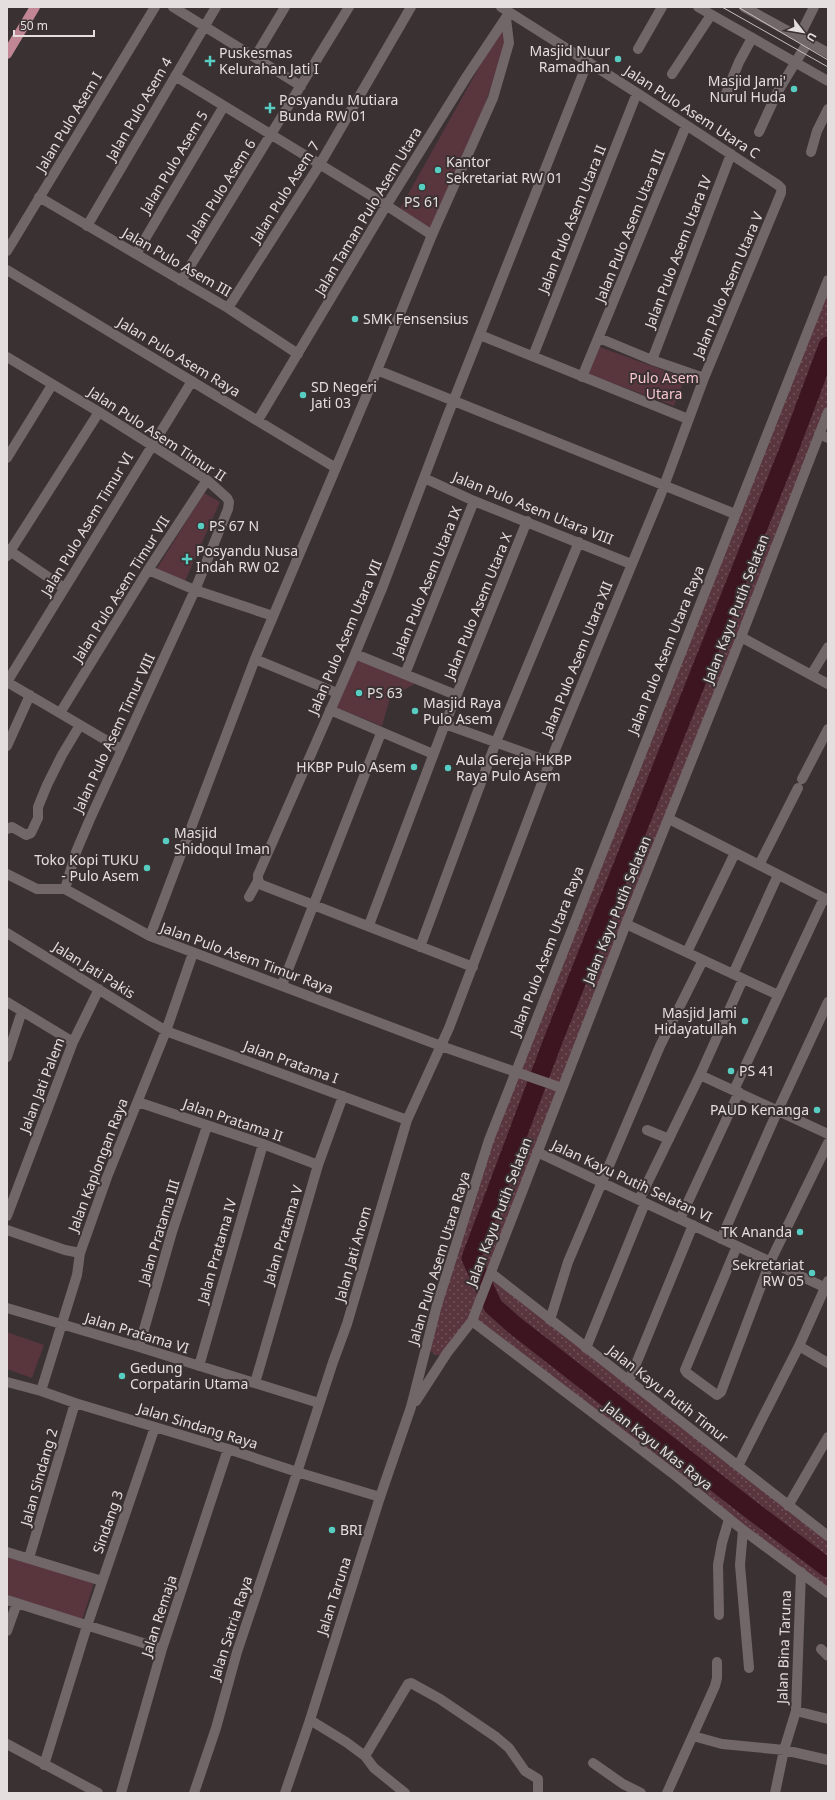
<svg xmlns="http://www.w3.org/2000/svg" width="835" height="1800" viewBox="0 0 835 1800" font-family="'Noto Sans',sans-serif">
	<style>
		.grass { fill: url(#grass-dots) }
		.green { fill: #59363e }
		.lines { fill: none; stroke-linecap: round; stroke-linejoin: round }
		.river { stroke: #3d1520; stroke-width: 19 }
		.minor { stroke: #716668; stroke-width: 10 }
		.tertiary { stroke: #716668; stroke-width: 10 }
		.secondary { stroke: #716668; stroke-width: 10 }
		.primary { stroke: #c18693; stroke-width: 10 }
		.tram { stroke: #c6c0c1; stroke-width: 1 }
		.poi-dot { fill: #57cec1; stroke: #3a3132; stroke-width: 1.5 }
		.labels { text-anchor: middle; stroke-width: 4; stroke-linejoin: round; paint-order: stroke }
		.poi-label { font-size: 14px; fill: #e4dedf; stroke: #3a3132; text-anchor: start }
		.street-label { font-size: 14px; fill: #e4dedf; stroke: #3a3132 }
		.park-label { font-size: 14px; fill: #f7c6cf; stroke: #3a3132 }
	</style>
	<defs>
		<pattern id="grass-dots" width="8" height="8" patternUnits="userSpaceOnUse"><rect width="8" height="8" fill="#59363e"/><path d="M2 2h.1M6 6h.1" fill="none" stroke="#715359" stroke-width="1.8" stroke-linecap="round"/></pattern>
	</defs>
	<rect width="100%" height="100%" fill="#3a3132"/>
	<path class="grass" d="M828 280V414L491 1273 828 1537V1593L472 1322 443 1355H435L427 1347 515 1072Z"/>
	<path class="green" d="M504 23 505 48 437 237 398 212Z
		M597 346 685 378 674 406 586 373Z
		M204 493 220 502 185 581 156 570Z
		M355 658 416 683 390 698 382 726 335 707Z
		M7 1332 44 1345 32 1378 7 1369Z
		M7 1555 94 1583 82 1620 7 1595Z"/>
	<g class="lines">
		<path class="river" d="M828 346 790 447 554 1038 471 1258 493 1306 513 1324 750 1509 828 1568"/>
		<path class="minor" d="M173 7 301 86
			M506 18 509 43 493 98 432 235 371 385 255 659 150 936 441 1046 562 1088
			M799 37 814 7
			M638 49 662 7
			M255 57 285 7
			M672 74 711 15
			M175 76 375 198 432 235
			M725 96 739 62 752 38
			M759 132 777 93 795 63
			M811 152 817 131 828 109
			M39 197 228 308 298 354
			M87 226 216 7
			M7 251 155 7
			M136 254 224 106
			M7 270 336 468
			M181 281 349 7
			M228 308 320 164 411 7
			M480 335 688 419
			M599 338 652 360 704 378
			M533 356 637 93
			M7 357 99 412 207 480 227 498 229 502 228 509 195 590 90 819 76 852 65 889
			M652 360 731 154
			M377 370 735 514
			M582 377 686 126
			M258 420 386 206 467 76 507 16
			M819 434 828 438
			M7 458 52 385
			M424 478 474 501 631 564
			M7 549 64 588
			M7 556 99 412
			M148 570 195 590 273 616
			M741 637 828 684
			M355 654 456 695
			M255 659 337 693
			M405 674 474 501
			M811 675 828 647
			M7 682 192 381
			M7 682 121 749
			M330 710 433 754
			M60 713 148 570 207 480
			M445 724 550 762
			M7 746 30 695
			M802 779 828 729
			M669 819 828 900
			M7 829 12 827 26 835 31 833 38 818V807L47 785 62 755 80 725
			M759 865 798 788
			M7 874 37 889H65L150 936
			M258 881 262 885 473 967
			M249 897 258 881V875L355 654 383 586 447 417 588 61
			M626 924 778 995
			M369 925 445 724 527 521
			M7 933 166 1031 407 1120
			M420 947 496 742 579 542
			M687 952 735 853
			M733 974 778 875
			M282 985 381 733
			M7 1002 73 1042
			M7 1057 22 1011
			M700 1075 828 1134
			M734 1090 824 898
			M138 1102 263 1144 318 1165
			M647 1130 669 1139
			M537 1152 824 1287
			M639 1200 700 1075 743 979
			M7 1216 73 1042 99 989
			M680 1219 739 1092
			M7 1230 65 1250 80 1253
			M721 1239 778 1110 828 1002
			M737 1246 685 1370 687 1373 717 1395 721 1392 770 1262 828 1143
			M491 1273 828 1536
			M7 1308 139 1347 319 1403
			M550 1320 568 1262 602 1182 660 1046 703 960
			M799 1346 828 1363
			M139 1347 172 1232 207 1126
			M586 1348 645 1203
			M199 1366 263 1144
			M629 1381 693 1225
			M7 1382 41 1391 75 1403 228 1449 297 1472 380 1497
			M255 1383 318 1165 343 1096
			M41 1391 77 1275 80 1253 107 1177 166 1031 193 953
			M738 1466 799 1346 828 1281
			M788 1506 828 1437
			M743 1530 740 1565 749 1668
			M7 1552 102 1581
			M29 1558 75 1403
			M7 1600 162 1649
			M719 1615 718 1565 722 1543 729 1519
			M7 1631 17 1603
			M821 1649 828 1656
			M796 1711 828 1719
			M310 1720 346 1742 365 1756 374 1768 405 1793
			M693 1736 722 1744 784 1750 828 1760
			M7 1744 98 1793
			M365 1756 408 1684 411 1683 440 1699 496 1737 509 1748 525 1771 538 1779V1793
			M593 1763 623 1784 641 1793
			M44 1765 87 1626 155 1427
			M121 1793 162 1649 228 1449
			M194 1793 216 1728 237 1652 291 1491 333 1362 347 1324 407 1120 449 1028 550 762 661 494 704 378 781 193V188L778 185 637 93 501 7
			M667 1793 715 1686 717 1678V1662
			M775 1793 784 1750 796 1711 801 1572"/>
		<path class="tertiary" d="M472 1321 676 1476 743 1530 828 1593
			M416 1401 447 1353 472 1321 626 924 741 637 828 412
			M285 1793 310 1720 380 1497 411 1407 437 1305 489 1140 828 280"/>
		<path class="secondary" d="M698 7 828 81
			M744 7 828 53
			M795 63 808 42"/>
		<path class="primary" d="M7 54 35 7"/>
		<path class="tram" d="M722 7 828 67
			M738 7 828 60"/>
	</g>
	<g class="poi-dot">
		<circle cx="618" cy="59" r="4"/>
		<path d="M208 55h4v4h4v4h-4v4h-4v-4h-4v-4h4z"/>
		<circle cx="794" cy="89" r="4"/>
		<path d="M268 102h4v4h4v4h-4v4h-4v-4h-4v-4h4z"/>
		<circle cx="438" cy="170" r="4"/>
		<circle cx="422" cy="187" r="4"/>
		<circle cx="355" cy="319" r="4"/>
		<circle cx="303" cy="395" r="4"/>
		<circle cx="201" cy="526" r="4"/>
		<path d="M185 553h4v4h4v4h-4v4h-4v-4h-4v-4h4z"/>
		<circle cx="359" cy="693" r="4"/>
		<circle cx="415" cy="711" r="4"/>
		<circle cx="414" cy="767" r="4"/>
		<circle cx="448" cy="768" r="4"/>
		<circle cx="166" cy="841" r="4"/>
		<circle cx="147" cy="868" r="4"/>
		<circle cx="745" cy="1021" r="4"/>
		<circle cx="731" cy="1071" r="4"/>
		<circle cx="817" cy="1110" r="4"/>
		<circle cx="800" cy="1232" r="4"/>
		<circle cx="812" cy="1273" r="4"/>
		<circle cx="122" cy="1376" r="4"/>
		<circle cx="332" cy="1530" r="4"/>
	</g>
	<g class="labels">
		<g class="poi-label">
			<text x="610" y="56" text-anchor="end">Masjid Nuur<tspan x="610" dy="16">Ramadhan</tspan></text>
			<text x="219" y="58">Puskesmas<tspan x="219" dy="16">Kelurahan Jati I</tspan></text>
			<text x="786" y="86" text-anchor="end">Masjid Jami'<tspan x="786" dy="16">Nurul Huda</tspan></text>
			<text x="279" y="105">Posyandu Mutiara<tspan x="279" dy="16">Bunda RW 01</tspan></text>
			<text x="446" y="167">Kantor<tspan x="446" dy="16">Sekretariat RW 01</tspan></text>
			<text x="422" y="207" text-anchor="middle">PS 61</text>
			<text x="363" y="324">SMK Fensensius</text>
			<text x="311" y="392">SD Negeri<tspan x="311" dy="16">Jati 03</tspan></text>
			<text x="209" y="531">PS 67 N</text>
			<text x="196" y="556">Posyandu Nusa<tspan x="196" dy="16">Indah RW 02</tspan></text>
			<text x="367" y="698">PS 63</text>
			<text x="423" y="708">Masjid Raya<tspan x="423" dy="16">Pulo Asem</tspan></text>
			<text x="456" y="765">Aula Gereja HKBP<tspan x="456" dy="16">Raya Pulo Asem</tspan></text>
			<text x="406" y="772" text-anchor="end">HKBP Pulo Asem</text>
			<text x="174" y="838">Masjid<tspan x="174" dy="16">Shidoqul Iman</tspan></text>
			<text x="139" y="865" text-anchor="end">Toko Kopi TUKU<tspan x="139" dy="16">- Pulo Asem</tspan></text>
			<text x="737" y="1018" text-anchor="end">Masjid Jami<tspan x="737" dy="16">Hidayatullah</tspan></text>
			<text x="739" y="1076">PS 41</text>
			<text x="809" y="1115" text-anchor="end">PAUD Kenanga</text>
			<text x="792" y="1237" text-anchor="end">TK Ananda</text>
			<text x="804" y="1270" text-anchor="end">Sekretariat<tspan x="804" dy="16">RW 05</tspan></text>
			<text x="130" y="1373">Gedung<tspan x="130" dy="16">Corpatarin Utama</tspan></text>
			<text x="340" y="1535">BRI</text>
		</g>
		<g class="street-label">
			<text transform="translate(139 109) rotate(-60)" y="5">Jalan Pulo Asem 4</text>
			<text transform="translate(692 112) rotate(33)" y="5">Jalan Pulo Asem Utara C</text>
			<text transform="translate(69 122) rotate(-59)" y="5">Jalan Pulo Asem I</text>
			<text transform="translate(174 162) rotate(-59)" y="5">Jalan Pulo Asem 5</text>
			<text transform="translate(221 190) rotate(-58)" y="5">Jalan Pulo Asem 6</text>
			<text transform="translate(285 192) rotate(-58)" y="5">Jalan Pulo Asem 7</text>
			<text transform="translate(368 211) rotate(-59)" y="5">Jalan Taman Pulo Asem Utara</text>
			<text transform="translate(572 219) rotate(-68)" y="5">Jalan Pulo Asem Utara II</text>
			<text transform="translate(630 226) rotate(-68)" y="5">Jalan Pulo Asem Utara III</text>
			<text transform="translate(678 252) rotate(-69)" y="5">Jalan Pulo Asem Utara IV</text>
			<text transform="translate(177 262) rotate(30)" y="5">Jalan Pulo Asem III</text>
			<text transform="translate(728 285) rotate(-67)" y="5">Jalan Pulo Asem Utara V</text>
			<text transform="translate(179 357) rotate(31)" y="5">Jalan Pulo Asem Raya</text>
			<text transform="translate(157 434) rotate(33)" y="5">Jalan Pulo Asem Timur II</text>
			<text transform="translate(533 508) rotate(22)" y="5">Jalan Pulo Asem Utara VIII</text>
			<text transform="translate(87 524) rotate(-59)" y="5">Jalan Pulo Asem Timur VI</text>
			<text transform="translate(427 582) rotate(-68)" y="5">Jalan Pulo Asem Utara IX</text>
			<text transform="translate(121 589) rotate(-58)" y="5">Jalan Pulo Asem Timur VII</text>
			<text transform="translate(478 606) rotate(-68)" y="5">Jalan Pulo Asem Utara X</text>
			<text transform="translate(736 609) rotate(-69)" y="5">Jalan Kayu Putih Selatan</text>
			<text transform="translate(345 637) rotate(-67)" y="5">Jalan Pulo Asem Utara VII</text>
			<text transform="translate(666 650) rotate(-68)" y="5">Jalan Pulo Asem Utara Raya</text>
			<text transform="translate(577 659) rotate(-68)" y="5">Jalan Pulo Asem Utara XII</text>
			<text transform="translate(114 733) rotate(-65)" y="5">Jalan Pulo Asem Timur VIII</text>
			<text transform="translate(617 910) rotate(-68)" y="5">Jalan Kayu Putih Selatan</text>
			<text transform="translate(547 951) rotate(-69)" y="5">Jalan Pulo Asem Utara Raya</text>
			<text transform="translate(247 958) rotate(20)" y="5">Jalan Pulo Asem Timur Raya</text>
			<text transform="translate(94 970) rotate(32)" y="5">Jalan Jati Pakis</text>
			<text transform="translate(291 1062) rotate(20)" y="5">Jalan Pratama I</text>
			<text transform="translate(42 1085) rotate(-69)" y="5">Jalan Jati Palem</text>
			<text transform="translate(233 1120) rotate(19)" y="5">Jalan Pratama II</text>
			<text transform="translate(98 1165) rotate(-69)" y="5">Jalan Kaplongan Raya</text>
			<text transform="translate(632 1181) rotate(25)" y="5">Jalan Kayu Putih Selatan VI</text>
			<text transform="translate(499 1212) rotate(-69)" y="5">Jalan Kayu Putih Selatan</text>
			<text transform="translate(159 1232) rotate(-73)" y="5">Jalan Pratama III</text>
			<text transform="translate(283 1235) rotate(-73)" y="5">Jalan Pratama V</text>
			<text transform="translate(217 1251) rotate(-74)" y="5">Jalan Pratama IV</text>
			<text transform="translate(353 1254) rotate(-74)" y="5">Jalan Jati Anom</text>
			<text transform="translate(439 1258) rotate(-73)" y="5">Jalan Pulo Asem Utara Raya</text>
			<text transform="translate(137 1333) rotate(17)" y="5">Jalan Pratama VI</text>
			<text transform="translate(668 1394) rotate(38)" y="5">Jalan Kayu Putih Timur</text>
			<text transform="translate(198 1426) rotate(17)" y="5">Jalan Sindang Raya</text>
			<text transform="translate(658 1446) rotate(38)" y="5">Jalan Kayu Mas Raya</text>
			<text transform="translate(39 1477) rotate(-74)" y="5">Jalan Sindang 2</text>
			<text transform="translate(108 1522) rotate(-71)" y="5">Sindang 3</text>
			<text transform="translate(334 1596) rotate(-72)" y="5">Jalan Taruna</text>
			<text transform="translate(159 1616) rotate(-72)" y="5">Jalan Remaja</text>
			<text transform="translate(231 1628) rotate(-72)" y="5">Jalan Satria Raya</text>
			<text transform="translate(784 1647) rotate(-88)" y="5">Jalan Bina Taruna</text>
		</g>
		<g class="park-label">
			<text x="664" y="383">Pulo Asem<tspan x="664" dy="16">Utara</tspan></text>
		</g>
	</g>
	<rect width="835" height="1800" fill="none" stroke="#e4dedf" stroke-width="16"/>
	<g transform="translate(803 32) rotate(121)" stroke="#3a3132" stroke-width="3" paint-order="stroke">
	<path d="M0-3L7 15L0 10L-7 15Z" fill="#e4dedf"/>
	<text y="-6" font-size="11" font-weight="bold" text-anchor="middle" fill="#e4dedf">U</text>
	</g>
	<path d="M14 30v6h80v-6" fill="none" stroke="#e4dedf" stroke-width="2"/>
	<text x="20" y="30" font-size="12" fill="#e4dedf" stroke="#3a3132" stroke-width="3" paint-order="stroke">50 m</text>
</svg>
